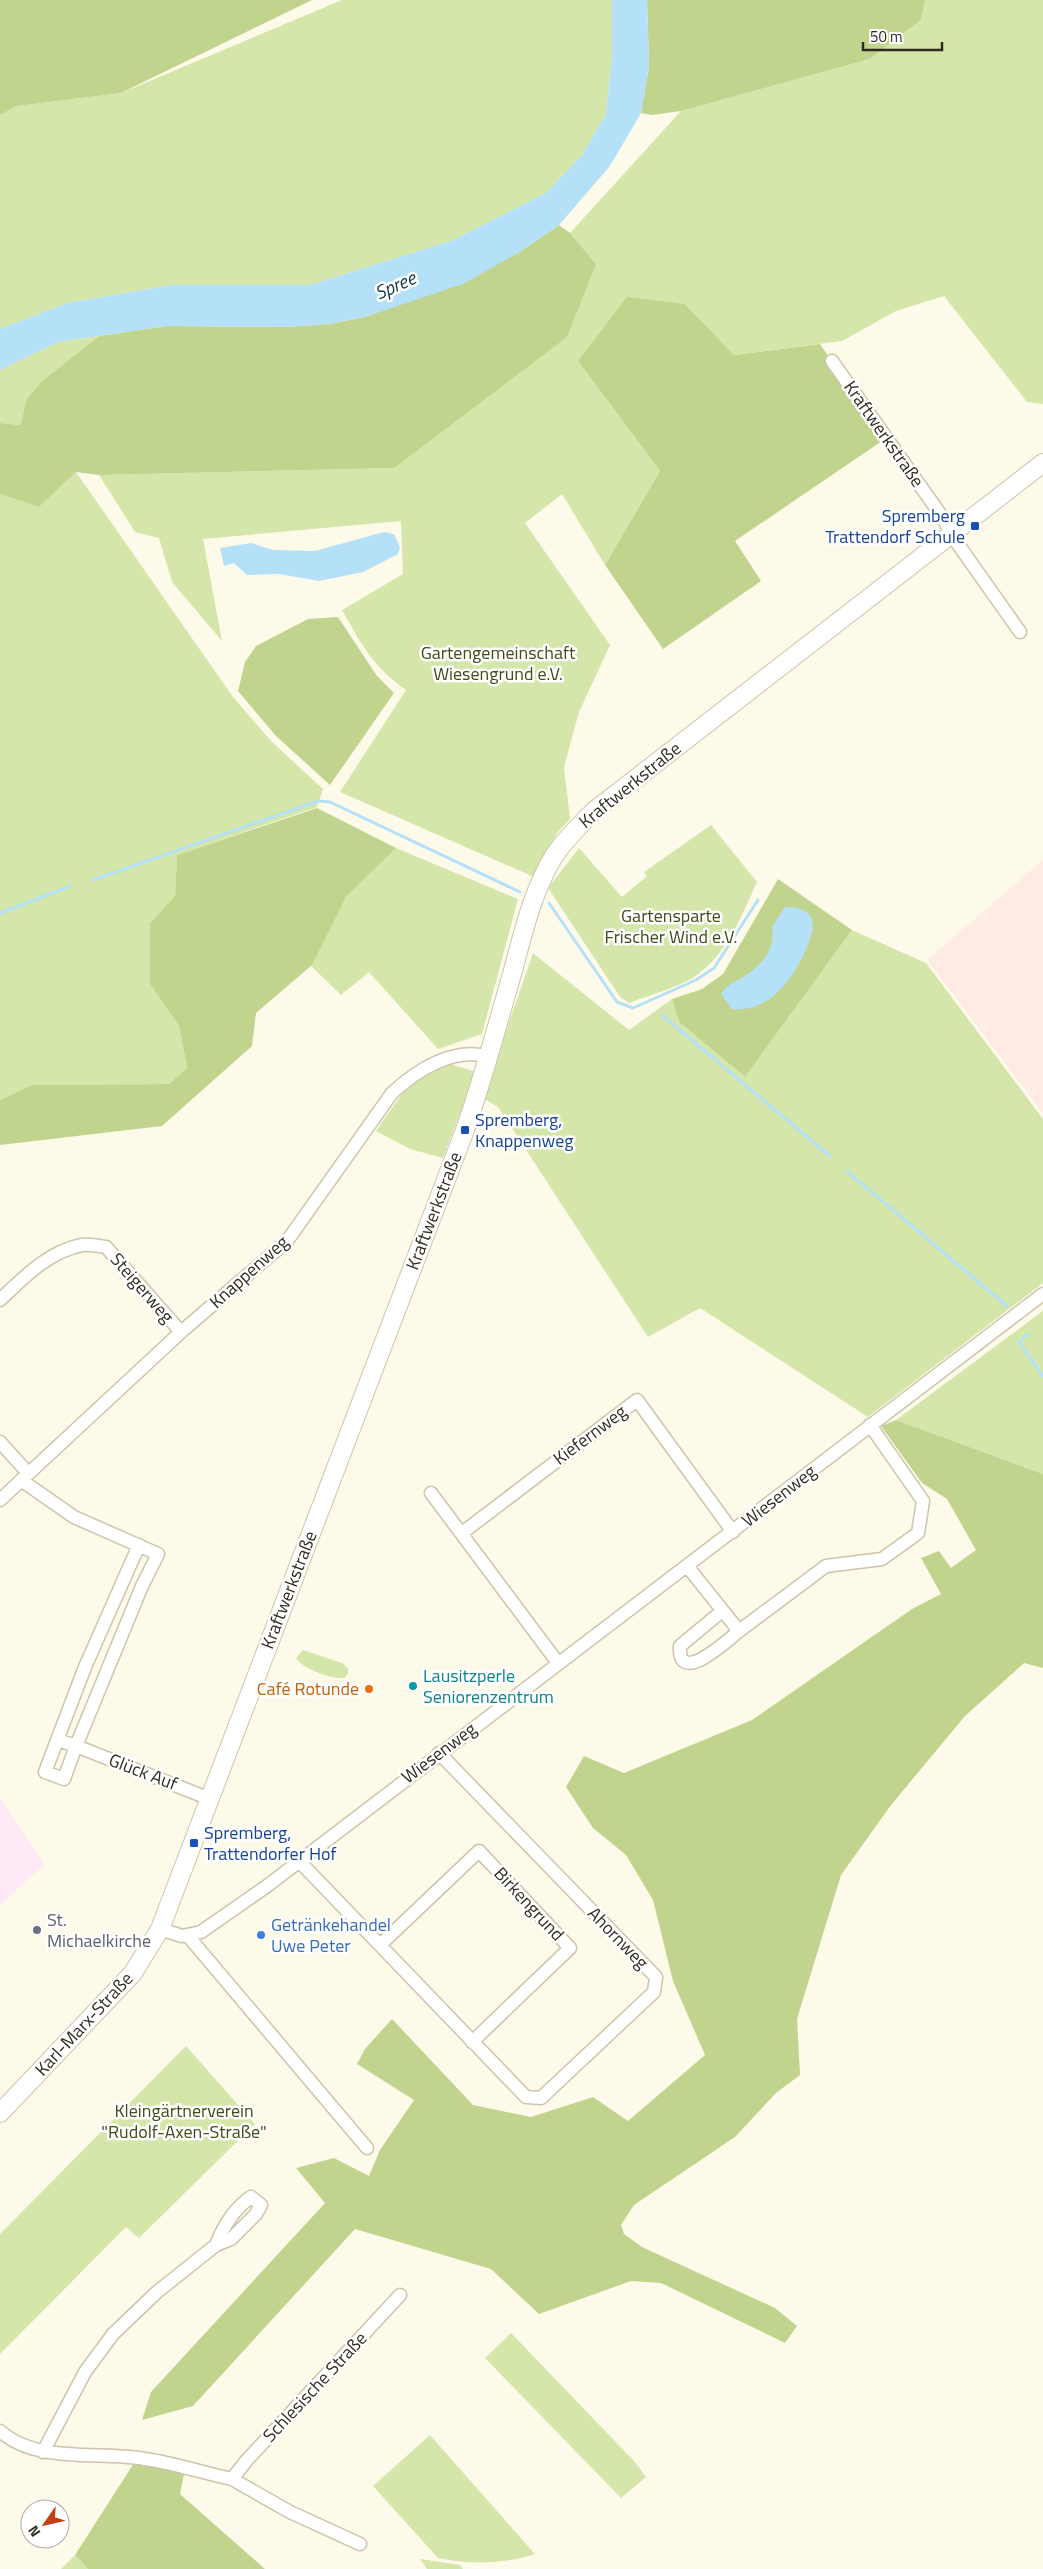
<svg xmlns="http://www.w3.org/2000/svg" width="1043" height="2569" viewBox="0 0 1043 2569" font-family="'Titillium Web',sans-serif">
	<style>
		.commercial { fill: #ffebe4 }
		.industrial { fill: #ffe8f6 }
		.green { fill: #d5e6ab }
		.forest { fill: #c1d48e }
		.water { fill: #b4e0f8 }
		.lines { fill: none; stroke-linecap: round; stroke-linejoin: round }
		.stream { stroke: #b4e0f8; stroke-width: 3 }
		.street-casing { stroke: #ccc4ab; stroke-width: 15 }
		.secondary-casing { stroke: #ccc4ab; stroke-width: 20 }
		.street { stroke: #fff; stroke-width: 12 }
		.secondary { stroke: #fff; stroke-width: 18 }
		.transit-dot { fill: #1a4fb4; stroke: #fff; stroke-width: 2 }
		.culture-dot { fill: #0f9aa8; stroke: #fff; stroke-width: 2 }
		.food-dot { fill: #e8710a; stroke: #fff; stroke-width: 2 }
		.worship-dot { fill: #6b7280; stroke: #fff; stroke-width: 2 }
		.shop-dot { fill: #3f7fe0; stroke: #fff; stroke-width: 2 }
		.labels { text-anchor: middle; stroke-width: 5; stroke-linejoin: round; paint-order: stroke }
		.street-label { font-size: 18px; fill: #2e2b22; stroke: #fff }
		.transit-label { font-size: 18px; fill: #164399; stroke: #fff; text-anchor: start }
		.park-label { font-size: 18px; fill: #404c19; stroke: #fff }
		.culture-label { font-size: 18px; fill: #0d838f; stroke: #fff; text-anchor: start }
		.food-label { font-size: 18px; fill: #c56008; stroke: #fff; text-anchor: end }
		.worship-label { font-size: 18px; fill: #5b616d; stroke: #fff; text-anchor: start }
		.shop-label { font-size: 18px; fill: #366cbe; stroke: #fff; text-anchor: start }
		.water-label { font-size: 19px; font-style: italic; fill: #123546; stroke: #fff }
	</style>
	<rect width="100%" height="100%" fill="#fefaea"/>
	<path class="commercial" d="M1043 860V1113L927 960Z"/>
	<path class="industrial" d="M0 1798 44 1864 0 1905Z"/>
	<path class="green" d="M342 0H612V59L606 114 582 155 546 193 451 241 310 285H172L67 303 0 329V115L17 106 121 93Z
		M925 0H1043V404L1027 402 944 296 896 311 842 341 734 355 685 304 578 361 660 471 605 565 562 494 525 523 610 645 579 712 564 767 570 819 558 832 534 877 340 792 406 690C372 666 362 645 342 610L403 574 401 521 203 539 222 641 172 582 159 538 135 532 99 475 394 468 596 264 570 233 681 111 870 59 921 20Z
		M99 336 43 380 26 400 21 425 0 423V370L58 342Z
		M76 472 233 697 272 742 323 789 317 807 177 855 175 896 150 923V984L179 1026 187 1068 169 1084 32 1085 0 1100V494L39 507Z
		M711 825 757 882C741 917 726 956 694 977 679 987 647 996 629 1003L620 997 548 888 579 848 622 897 647 876 644 872Z
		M396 848 518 899 482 1034 438 1049 369 972 341 995 310 965 346 897Z
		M852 930 926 963 1043 1119V1283L868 1417 700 1308 648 1337 498 1107 483 1098 533 953 629 1030 672 999 679 1022 745 1077Z
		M447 1063 476 1072 443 1158 410 1149 376 1131 411 1081Z
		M1043 1311V1474L896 1420Z
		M303 1650 342 1663 348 1668V1674L344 1678C333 1680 301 1668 296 1658Z
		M186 2046 255 2124 139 2238 126 2227 0 2354V2234Z
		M511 2333 635 2462 646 2477 621 2498 485 2358Z
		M430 2435 535 2554C504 2564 470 2565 438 2558L373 2486Z
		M75 2555 88 2569H61Z
		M420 2559 460 2565 463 2569H427Z"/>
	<path class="forest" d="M0 0H312L121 93 17 106 0 115Z
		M647 0H925L921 20 870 59 681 111 652 115 641 113 649 66Z
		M559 225 570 233 596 264 567 337 394 468 99 475 76 472 39 507 0 494V423L21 425 26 400 43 380 99 336 167 326 284 327 329 324 365 317 518 253Z
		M627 297 685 304 734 355 820 344 885 439 735 541 761 581 663 649 605 565 660 471 578 361Z
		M338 617 377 676 394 693 330 785 276 736 238 691 245 662 256 646 308 619Z
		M317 808 396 848 346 897 312 965 256 1013 252 1046 162 1126 0 1145V1100L32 1085 169 1084 187 1068 179 1026 150 984V923L175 896 177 855Z
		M778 879 852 930 745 1077 679 1022 672 999 702 989 723 974Z
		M896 1420 1043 1474V1668L1024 1663 965 1716 891 1805 841 1875 797 2019 800 2075 776 2093 735 2137 634 2205 621 2225 624 2234 642 2247 775 2308 797 2326 785 2343 661 2283 631 2281 539 2314 491 2269 355 2229 193 2406 142 2420 151 2392 325 2203 296 2168 334 2158 369 2176 380 2150 414 2100 357 2064 365 2049 392 2019 473 2105 531 2117 593 2097 628 2121 705 2055 673 1981 653 1900 626 1855 593 1828 566 1787 584 1756 624 1773 752 1720 912 1609 941 1594 921 1558 939 1551 951 1568 976 1550 947 1499 922 1483 881 1426Z
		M134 2463 184 2474 180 2494 265 2569H88L75 2555Z"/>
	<path class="water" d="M612 0H647L649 66 641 113 610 166 559 225 518 253 463 284 365 317 329 324 284 327 167 326 58 342 0 370V329L67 303 172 285H310L451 241 546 193 582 155 606 114 612 59Z
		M384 532 394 534 400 547 398 554 363 572 319 581 279 574 247 575 234 563 224 566 220 548 251 543 273 550 315 551Z
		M785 907C824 907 814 933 802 958 787 986 767 1012 732 1009L721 994C728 983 737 982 746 975 763 964 776 948 772 927Z"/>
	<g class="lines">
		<path class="stream" d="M93 880 318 801 330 802 520 892
			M549 903 617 1002 633 1008 696 980 714 968 758 900
			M0 913 71 886
			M662 1015 830 1156
			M847 1171 1008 1307
			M1028 1334 1019 1342 1043 1376"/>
		<g class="street-casing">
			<path id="street" d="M832 361 943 518 955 540 1020 632
				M0 1300C23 1278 49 1251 82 1245 89 1244 98 1246 106 1247L181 1332
				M0 1442 28 1473
				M21 1480 74 1517 158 1554 142 1586 76 1746 210 1799
				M431 1493 558 1663
				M0 1500 181 1332 287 1241 392 1093C417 1070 454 1046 489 1057
				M462 1533 637 1400 733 1532
				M687 1566 739 1631 826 1566 882 1559 918 1533 923 1501 870 1425
				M722 1611 680 1646C677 1688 729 1639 739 1631
				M58 1740 76 1746 64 1779 45 1772 85 1667 139 1545
				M299 1861 526 2097 541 2098 654 1992 656 1977 439 1753
				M160 1929 182 1936 201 1932 267 1886 1043 1294
				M188 1936 367 2148
				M380 1945 479 1851 570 1948 472 2042
				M0 2431C36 2464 101 2451 145 2459 174 2463 203 2473 232 2479L247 2460 400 2295
				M43 2452 85 2372 113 2334 157 2292 216 2245 231 2239 256 2214 261 2205 251 2197C235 2208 223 2227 216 2245
				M232 2479 290 2512 360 2544"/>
		</g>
		<g class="secondary-casing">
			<path id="secondary" d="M0 2113 133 1973 160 1929 465 1130C483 1079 497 1026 512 974 523 934 532 892 554 856 565 839 580 825 594 811L1043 463"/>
		</g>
		<use href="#street" class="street"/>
		<use href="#secondary" class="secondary"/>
	</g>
	<g class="transit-dot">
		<rect x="970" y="521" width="10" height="10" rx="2.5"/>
		<rect x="460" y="1125" width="10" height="10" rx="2.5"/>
		<rect x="189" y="1838" width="10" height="10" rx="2.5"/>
	</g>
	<circle class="culture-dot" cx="413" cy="1686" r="5"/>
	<circle class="food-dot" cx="369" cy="1689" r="5"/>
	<circle class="worship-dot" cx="37" cy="1930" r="5"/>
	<circle class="shop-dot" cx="261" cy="1935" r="5"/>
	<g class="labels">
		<g class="street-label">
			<text transform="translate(884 434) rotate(55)" y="6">Kraftwerkstraße</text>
			<text transform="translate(630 785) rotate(-39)" y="6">Kraftwerkstraße</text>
			<text transform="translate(434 1211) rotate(-69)" y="6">Kraftwerkstraße</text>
			<text transform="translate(249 1272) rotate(-42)" y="6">Knappenweg</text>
			<text transform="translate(142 1288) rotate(49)" y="6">Steigerweg</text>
			<text transform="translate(590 1435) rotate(-37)" y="6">Kiefernweg</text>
			<text transform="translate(779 1496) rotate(-38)" y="6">Wiesenweg</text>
			<text transform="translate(289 1590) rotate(-69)" y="6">Kraftwerkstraße</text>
			<text transform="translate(439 1753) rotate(-37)" y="6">Wiesenweg</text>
			<text transform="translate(143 1772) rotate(21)" y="6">Glück Auf</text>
			<text transform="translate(529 1904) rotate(47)" y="6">Birkengrund</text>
			<text transform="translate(618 1938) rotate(46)" y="6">Ahornweg</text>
			<text transform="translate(84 2024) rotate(-47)" y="6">Karl-Marx-Straße</text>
			<text transform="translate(315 2387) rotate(-47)" y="6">Schlesische Straße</text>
		</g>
		<g class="transit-label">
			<text x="965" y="522" text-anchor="end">Spremberg<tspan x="965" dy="21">Trattendorf Schule</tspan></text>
			<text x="475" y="1126">Spremberg,<tspan x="475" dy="21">Knappenweg</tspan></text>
			<text x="204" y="1839">Spremberg,<tspan x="204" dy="21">Trattendorfer Hof</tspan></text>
		</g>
		<g class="park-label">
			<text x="498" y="659">Gartengemeinschaft<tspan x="498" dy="21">Wiesengrund e.V.</tspan></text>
			<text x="671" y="922">Gartensparte<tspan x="671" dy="21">Frischer Wind e.V.</tspan></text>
			<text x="184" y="2117">Kleingärtnerverein<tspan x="184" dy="21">"Rudolf-Axen-Straße"</tspan></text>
		</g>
		<g class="culture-label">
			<text x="423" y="1682">Lausitzperle<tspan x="423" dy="21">Seniorenzentrum</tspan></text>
		</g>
		<g class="food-label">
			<text x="359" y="1695">Café Rotunde</text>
		</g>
		<g class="worship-label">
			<text x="47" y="1926">St.<tspan x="47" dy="21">Michaelkirche</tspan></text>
		</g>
		<g class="shop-label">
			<text x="271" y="1931">Getränkehandel<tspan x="271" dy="21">Uwe Peter</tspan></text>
		</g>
		<g class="water-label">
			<text transform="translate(395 285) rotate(-24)" y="7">Spree</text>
		</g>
	</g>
	<g transform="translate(45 2524) rotate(236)"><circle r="24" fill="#ffffff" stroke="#abaaa7"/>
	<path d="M0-4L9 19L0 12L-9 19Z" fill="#c53d10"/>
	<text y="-8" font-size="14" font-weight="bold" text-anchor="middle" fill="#2e2b22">N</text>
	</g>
	<path d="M863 42v8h79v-8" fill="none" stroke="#2e2b22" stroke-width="2.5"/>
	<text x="870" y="42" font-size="15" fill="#2e2b22" stroke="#ffffff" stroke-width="4" paint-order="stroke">50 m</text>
</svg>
